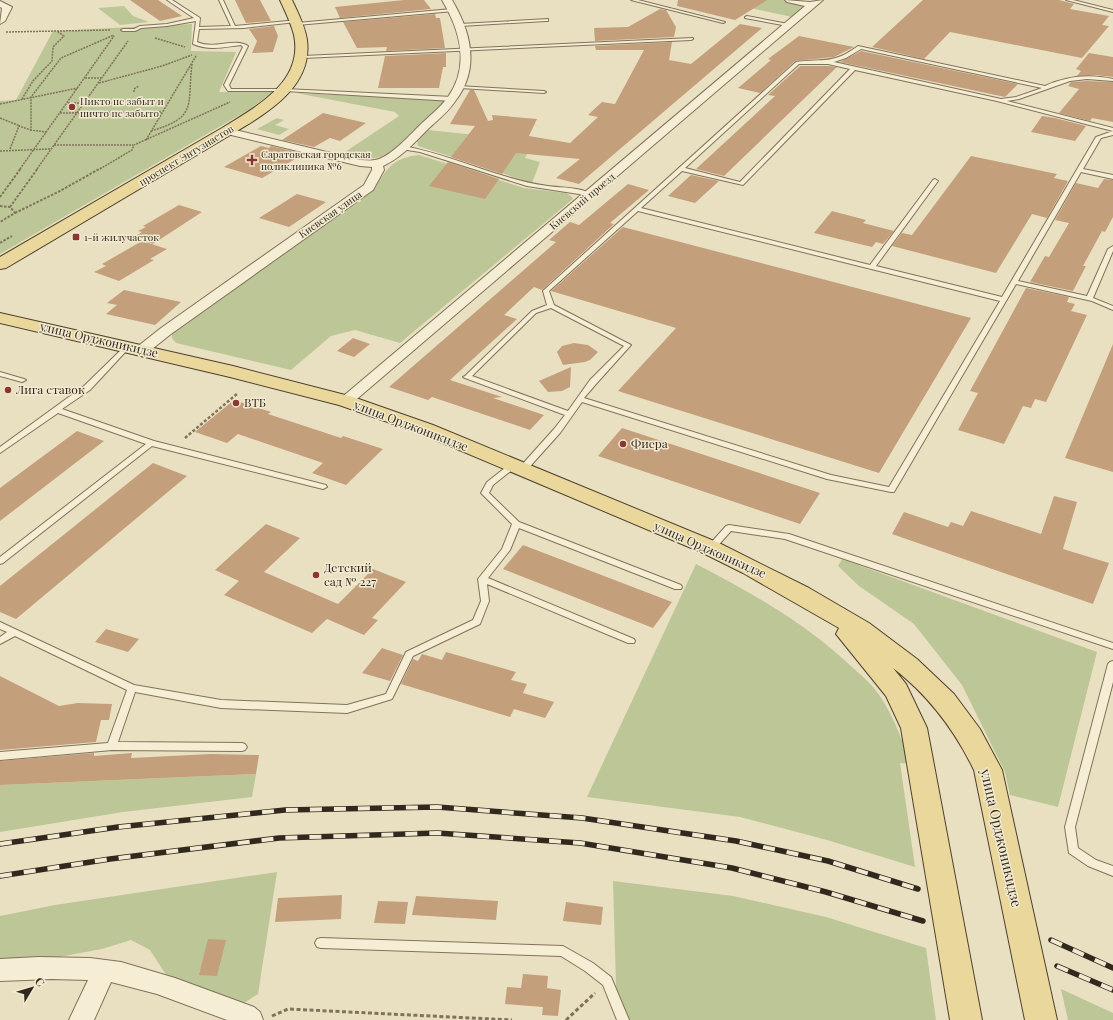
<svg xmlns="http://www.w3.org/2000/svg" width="1113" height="1020" viewBox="0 0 1113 1020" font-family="'Playfair Display',serif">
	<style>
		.green { fill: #bdc697 }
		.building { fill: #c49f7b }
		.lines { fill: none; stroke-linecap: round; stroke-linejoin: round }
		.lane-casing { stroke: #81725b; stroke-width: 2 }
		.street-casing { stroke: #81725b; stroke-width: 2 }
		.primary-casing { stroke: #4f402f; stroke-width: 2 }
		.path-far3 { stroke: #81725b; stroke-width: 1.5; stroke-dasharray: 2 1; stroke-linecap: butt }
		.path-far2 { stroke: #81725b; stroke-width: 2; stroke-dasharray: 2.5 1.5; stroke-linecap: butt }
		.path-far1 { stroke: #81725b; stroke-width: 2.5; stroke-dasharray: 3 2; stroke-linecap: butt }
		.path { stroke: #81725b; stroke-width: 3; stroke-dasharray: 4 2.5; stroke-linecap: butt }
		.lane { fill: #f5eed4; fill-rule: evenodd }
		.street { fill: #f5eed4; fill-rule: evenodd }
		.primary { fill: #ead79c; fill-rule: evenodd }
		.rail-casing { stroke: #32291e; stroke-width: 5.5 }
		.rail { stroke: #f2ead0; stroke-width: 4; stroke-dasharray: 12; stroke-linecap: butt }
		.poi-dot { fill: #8b3630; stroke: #f2ead0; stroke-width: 1.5 }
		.labels { text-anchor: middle; stroke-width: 3; stroke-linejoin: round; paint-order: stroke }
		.far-poi-label { font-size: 10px; fill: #32291e; stroke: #f2ead0; text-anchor: start }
		.far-street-label { font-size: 10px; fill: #32291e; stroke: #f2ead0 }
		.street-label { font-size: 12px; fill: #32291e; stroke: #f2ead0 }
		.poi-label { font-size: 12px; fill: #32291e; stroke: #f2ead0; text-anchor: start }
		.near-street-label { font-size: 14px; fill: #32291e; stroke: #f2ead0 }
	</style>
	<rect width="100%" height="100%" fill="#e9e0c2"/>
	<path class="green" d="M713 0H784L805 5 792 17Z
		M124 6 133 16 149 22 120 25 98 8Z
		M192 24 191 51 236 52 219 92H273L250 109 0 254V101L16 100 53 31Z
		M296 93 445 100 388 156 361 160 339 156 399 116 395 112Z
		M277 118 284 120 275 125 289 129 279 135 257 129Z
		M428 130 534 141 525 158 540 162 532 183 418 146 417 140Z
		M419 155 524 188 566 193 571 196 573 199 400 343 355 330 331 336 291 370 176 343 172 338V332L376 186C388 166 395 158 419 155Z
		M842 559 1097 652 1058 807 1010 795 1005 772 962 685 914 624 859 586 838 566Z
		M696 564C752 593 807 624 853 668 860 674 867 680 873 687 891 708 901 738 911 764L900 763 915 867 827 840 740 817 587 797Z
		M256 774 252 797 123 812 0 832V785Z
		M277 872 258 994 238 1007 170 981 150 950 131 940 102 949 48 959 0 960V916L55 905Z
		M613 881 733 896 826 917 926 948 936 1020H617Z
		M1061 989 1113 1013V1020H1068Z"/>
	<path class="building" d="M130 0H158L182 16 160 21Z
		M235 0H260L271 21 246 23Z
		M404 0H424L431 9 340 18 335 7Z
		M678 0H767L735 20 677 6Z
		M923 0H1059L1074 4 1070 9 1109 16 1102 25 1109 26 1082 58 950 32 924 59 872 47Z
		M660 9 666 10 676 27 674 37 595 41 594 28 628 27Z
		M435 14 436 18H440L445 48 386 51 387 47 357 48 343 22Z
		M740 24 762 28 579 184 556 178 580 159 516 153 502 174 451 157 475 126 450 124 470 90H474L488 121 493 120 492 115 537 119 529 136 570 143 598 117 588 115 602 102 615 104 644 50H596L595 46 672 42 669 60 691 64Z
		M274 26 278 36 273 52 252 53 257 41 249 29Z
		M799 36 854 47 834 57 795 61 760 93 738 88 771 60 768 59Z
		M861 51 1018 84 1005 97 840 62Z
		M446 53V67H443L439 88H378L385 56Z
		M1089 53 1113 57V77L1096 75 1077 76 1081 71 1076 69Z
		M800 66H828L837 67 724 176 696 169 775 96 768 95Z
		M1087 81 1113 82V122L1092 118 1090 121 1059 113 1079 89 1068 86 1071 82Z
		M323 113 366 123 340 141 330 138 314 147 282 140Z
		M1042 116 1055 118 1086 126 1075 141 1031 132Z
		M261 146 269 148 271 146 304 154 262 178 224 167Z
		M971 156 1057 174 1054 178 1068 181 1047 218 1032 214 996 273 892 246 902 233 912 235Z
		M448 162 499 179 485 199 429 186Z
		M691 175 719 181 695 203 668 196Z
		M1104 179 1113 180V217L1105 232 1102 231 1083 266H1086L1073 291 1030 282 1045 256 1049 257 1069 223 1055 220 1076 183 1098 188Z
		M628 184 649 190 610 223 614 224 542 290 534 287 504 315 517 319 450 380 502 397 493 398 544 415 530 430 432 397 428 400 389 387 556 242 549 240 570 222 579 225Z
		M297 194 326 202 289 227 259 218Z
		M179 205 202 212 153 244 134 237 142 232 138 231 146 227 143 226Z
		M832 211 866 220 863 223 894 231 883 244 876 242 872 247 814 233Z
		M623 227 971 318 879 473 618 391 676 328 551 291Z
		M142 241 167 249 150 259 154 260 119 281 94 272 106 266 102 264Z
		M1026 288 1069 297 1067 302 1075 304 1071 311 1087 315 1046 402 1035 399 1031 408 1023 406 1004 444 958 430 978 393 970 391Z
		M124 290 181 302 155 325 106 314 117 305 107 303Z
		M353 338 370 344 354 357 337 351Z
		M574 343 588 345 598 352 590 360 585 362 563 365 557 352 562 346Z
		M1113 344V472L1065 458Z
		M571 367 570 387 562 391 548 392 539 381Z
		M234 400 271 412 268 414 341 438 343 436 383 449 346 485 312 473 323 463 238 434 227 443 195 432Z
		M622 428 820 493 800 524 598 456Z
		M77 431 104 441 0 521V488Z
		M153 463 187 476 16 619 0 612V586Z
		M1054 496 1077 502 1063 549 1109 563 1093 604 892 534 904 512 948 527 951 522 963 526 971 511 1041 534Z
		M266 524 300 538 264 572 338 604 373 569 406 582 372 618 378 620 364 635 327 619 312 633 224 595 239 581 215 570Z
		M523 545 672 602 653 628 503 569Z
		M106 629 139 639 128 652 95 642Z
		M382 648 403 655 390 681 362 673Z
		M446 652 516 672 511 680 527 684 523 693 554 702 545 718 514 709 510 717 401 684 413 659 418 661 422 654 442 660Z
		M0 676 59 706 78 703 112 704 109 720H101L96 742 0 750Z
		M94 753V756L132 753 131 758 211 754 259 755 256 774 0 785V761Z
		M342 895 341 919 275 922 278 898Z
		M416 896 498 901 496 920 412 915Z
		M378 901 408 902 405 924 374 923Z
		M566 902 603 907 601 925 563 921Z
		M208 939 226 940 217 976 199 975Z
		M523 974 548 976 547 988 561 990 558 1016 542 1015 543 1007 505 1004 507 987 521 988Z"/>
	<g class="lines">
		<g class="lane-casing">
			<path id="lane" d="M167 0H172L200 18 199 27 231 26 219 0H223L235 26 298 20V22H296L244 28 199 29 197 42C214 50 235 37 248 46L229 85 231 89H285L453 97 456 99 453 101 285 91H228L224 85 243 47 241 45C224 47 209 51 193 44L196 21 167 26 141 28 135 31H123L121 30 123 29H134L140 26 167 24 194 18Z
				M631 0H638L725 22 723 23Z
				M1066 0H1073L1113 10V12Z
				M452 9H454V11L297 25 295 24 297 23Z
				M747 16 788 24 790 25 788 26 745 18V17Z
				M548 19V21H546L460 26 458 25 460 24Z
				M693 38V39L691 40 303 58 301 57 303 56Z
				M858 46 1045 86C1067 76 1090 74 1113 79V81L1087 79 1070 81 1019 99 1007 101 1113 128V135L1101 138 1083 169 1113 175V179L1081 172 1018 281 1087 296 1108 249 1113 246V251L1093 298 1113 306V310L1092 301 1016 284 894 492H891L827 479 582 402 560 433 525 472H519L518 470 519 468 554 429 565 415 465 378 463 377 465 376 532 311 547 305 543 291 544 290 796 62C825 58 832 65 858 46ZM861 49 1042 88 1016 97 1001 99 834 62 846 58ZM799 64H828L850 69 740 182 685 168ZM855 70 997 101 1113 131 1096 137 1002 297 876 266 938 181 935 179 933 180 870 265 641 208 682 171 743 185ZM638 211 1000 301 889 487 831 475 584 398 596 384 631 345 554 305 549 291ZM551 308 624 346 590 380 568 411 472 376 536 313Z
				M458 86 544 91 546 92 544 93 460 88H458Z
				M403 146C453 155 498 179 548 186 562 188 582 187 593 195L590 197 579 194 527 186 420 152 401 149V147Z
				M127 345 130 347 129 348 90 390 62 409 154 441 326 485 327 487 323 489 152 446 3 563 0 564V557L146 444 58 413 0 453V447L84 386 125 346Z
				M0 372 24 379 26 380 22 382 0 376Z
				M510 464H516L517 466 493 485 489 493 519 522 681 585 682 587 681 589H675L519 528 510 550 488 578 634 639 635 641 634 643H628L487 584 489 601 480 624 413 656 392 699 347 713 221 708 135 692 118 742 242 743 245 744 247 747 245 750 242 751 112 750 0 760V752L108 743 127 690 15 636 0 644V637L7 632 0 629V622L134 685 221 700 347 705 386 694 406 652 473 620 481 601 478 579 502 549 512 524 481 493 487 482Z
				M729 525 789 534 1113 643V649L785 539 731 531 714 550H708L707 548 708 546 726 526Z
				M1113 661V682L1075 827 1078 848 1096 860 1113 866V876L1088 866 1069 853 1065 827 1108 664 1110 662Z
				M321 938 563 946 593 963 611 977 629 1020H617L603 985 585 971 561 956 321 948 317 947 315 943 317 939Z"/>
		</g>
		<g class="street-casing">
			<path id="street" d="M442 0H452C471 32 480 68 456 100 449 111 438 120 428 129 414 143 402 157 383 166L384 170 373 190 171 334 147 353H137L135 350 137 347 161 328 364 185 372 170V167L360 166 223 133 221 131 223 129 227 128 360 160C365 160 371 161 375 160 389 158 408 137 418 127 428 117 440 108 448 97 470 66 460 30 442 0Z
				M785 0 810 2 823 0 351 404H341L338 401 341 398 805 6 787 2Z
				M0 1 12 7 5 21 0 24 2 8 0 7Z
				M39 957 90 958 121 962 175 978 254 1007 260 1012 263 1020H227L157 994 111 982 94 1020H69L88 980 52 979 0 981V959Z"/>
		</g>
		<g class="primary-casing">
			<path id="primary" d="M280 0H292C298 13 305 26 307 40 313 87 267 113 232 134L6 268 0 269V257L222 128C256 107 304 82 294 35 291 23 285 11 280 0Z
				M0 313 233 366 353 397 433 425 719 543 809 588 869 623 917 659 954 694 980 729 1002 770 1057 1020H1025L974 770C954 729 929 696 893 668L906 684 927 728 982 1020H950L901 728 886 696 836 634 839 628 743 573 703 553 419 433 339 405 230 377 0 323Z"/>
		</g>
		<path class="path-far3" d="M6 32 111 30
			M155 38 185 47
			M85 78H101
			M99 83 162 66 192 55
			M134 92V89L139 86
			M22 99 33 81 52 61 53 47 64 36 58 32
			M68 103H112
			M0 104 78 88
			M60 113 162 112
			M0 118 20 126
			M30 130 46 132
			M151 131C198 117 187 106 192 64
			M146 140 196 56
			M54 145H133
			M10 149 19 126 31 130V97L61 58 114 35
			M0 151 50 149
			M20 169 114 36
			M37 169 128 41
			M100 169 132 150 134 145 230 102"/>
		<path class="path-far2" d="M0 197 21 168
			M0 206 10 207 15 213 0 222
			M10 207 38 168
			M15 213 60 191 101 168
			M0 243 12 236"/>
		<path class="path-far1" d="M185 438 238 393"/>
		<path class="path" d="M272 1016 288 1009 512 1020
			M566 1020 595 993"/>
		<use href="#lane" class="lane"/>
		<use href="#street" class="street"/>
		<use href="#primary" class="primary"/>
		<g class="rail-casing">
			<path id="rail" d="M0 844 118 827 285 810 437 807 582 818 736 841 828 861 918 889
				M0 876 110 859 279 838 437 833 580 843 732 868 826 892 923 921
				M1051 940 1113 968
				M1057 966 1113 990"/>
		</g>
		<use href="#rail" class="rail"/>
	</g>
	<g class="poi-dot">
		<circle cx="72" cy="107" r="4"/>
		<path d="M250 154h4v4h4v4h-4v4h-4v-4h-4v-4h4z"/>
		<rect x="72" y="233" width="8" height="8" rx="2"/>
		<circle cx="8" cy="390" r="4"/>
		<circle cx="236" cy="403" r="4"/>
		<circle cx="623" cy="444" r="4"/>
		<circle cx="316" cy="575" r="4"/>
	</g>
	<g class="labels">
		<g class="far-poi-label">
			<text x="80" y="105">Никто не забыт и<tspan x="80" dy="12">ничто не забыто</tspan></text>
			<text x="261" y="158">Саратовская городская<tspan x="261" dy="12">поликлиника №6</tspan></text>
			<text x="84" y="241">1-й жилучасток</text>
		</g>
		<g class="far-street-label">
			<text transform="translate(186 155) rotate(-31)" y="4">проспект Энтузиастов</text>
			<text transform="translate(582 201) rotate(-40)" y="4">Киевский проезд</text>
			<text transform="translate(330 214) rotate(-35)" y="4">Киевская улица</text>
		</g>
		<g class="street-label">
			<text transform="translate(99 340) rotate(13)" y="4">улица Орджоникидзе</text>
			<text transform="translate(411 426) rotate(21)" y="4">улица Орджоникидзе</text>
			<text transform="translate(710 550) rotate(24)" y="4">улица Орджоникидзе</text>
		</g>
		<g class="poi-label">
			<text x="16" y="394">Лига ставок</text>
			<text x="244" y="407">ВТБ</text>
			<text x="631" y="448">Фиера</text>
			<text x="324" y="572">Детский<tspan x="324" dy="14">сад № 227</tspan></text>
		</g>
		<g class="near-street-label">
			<text transform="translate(1001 838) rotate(77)" y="5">улица Орджоникидзе</text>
		</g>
	</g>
	<g transform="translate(32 988) rotate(52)" stroke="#f2ead0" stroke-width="3" paint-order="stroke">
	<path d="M0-3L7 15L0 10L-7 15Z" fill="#32291e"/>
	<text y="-6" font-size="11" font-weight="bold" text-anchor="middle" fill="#32291e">С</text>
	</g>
</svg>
